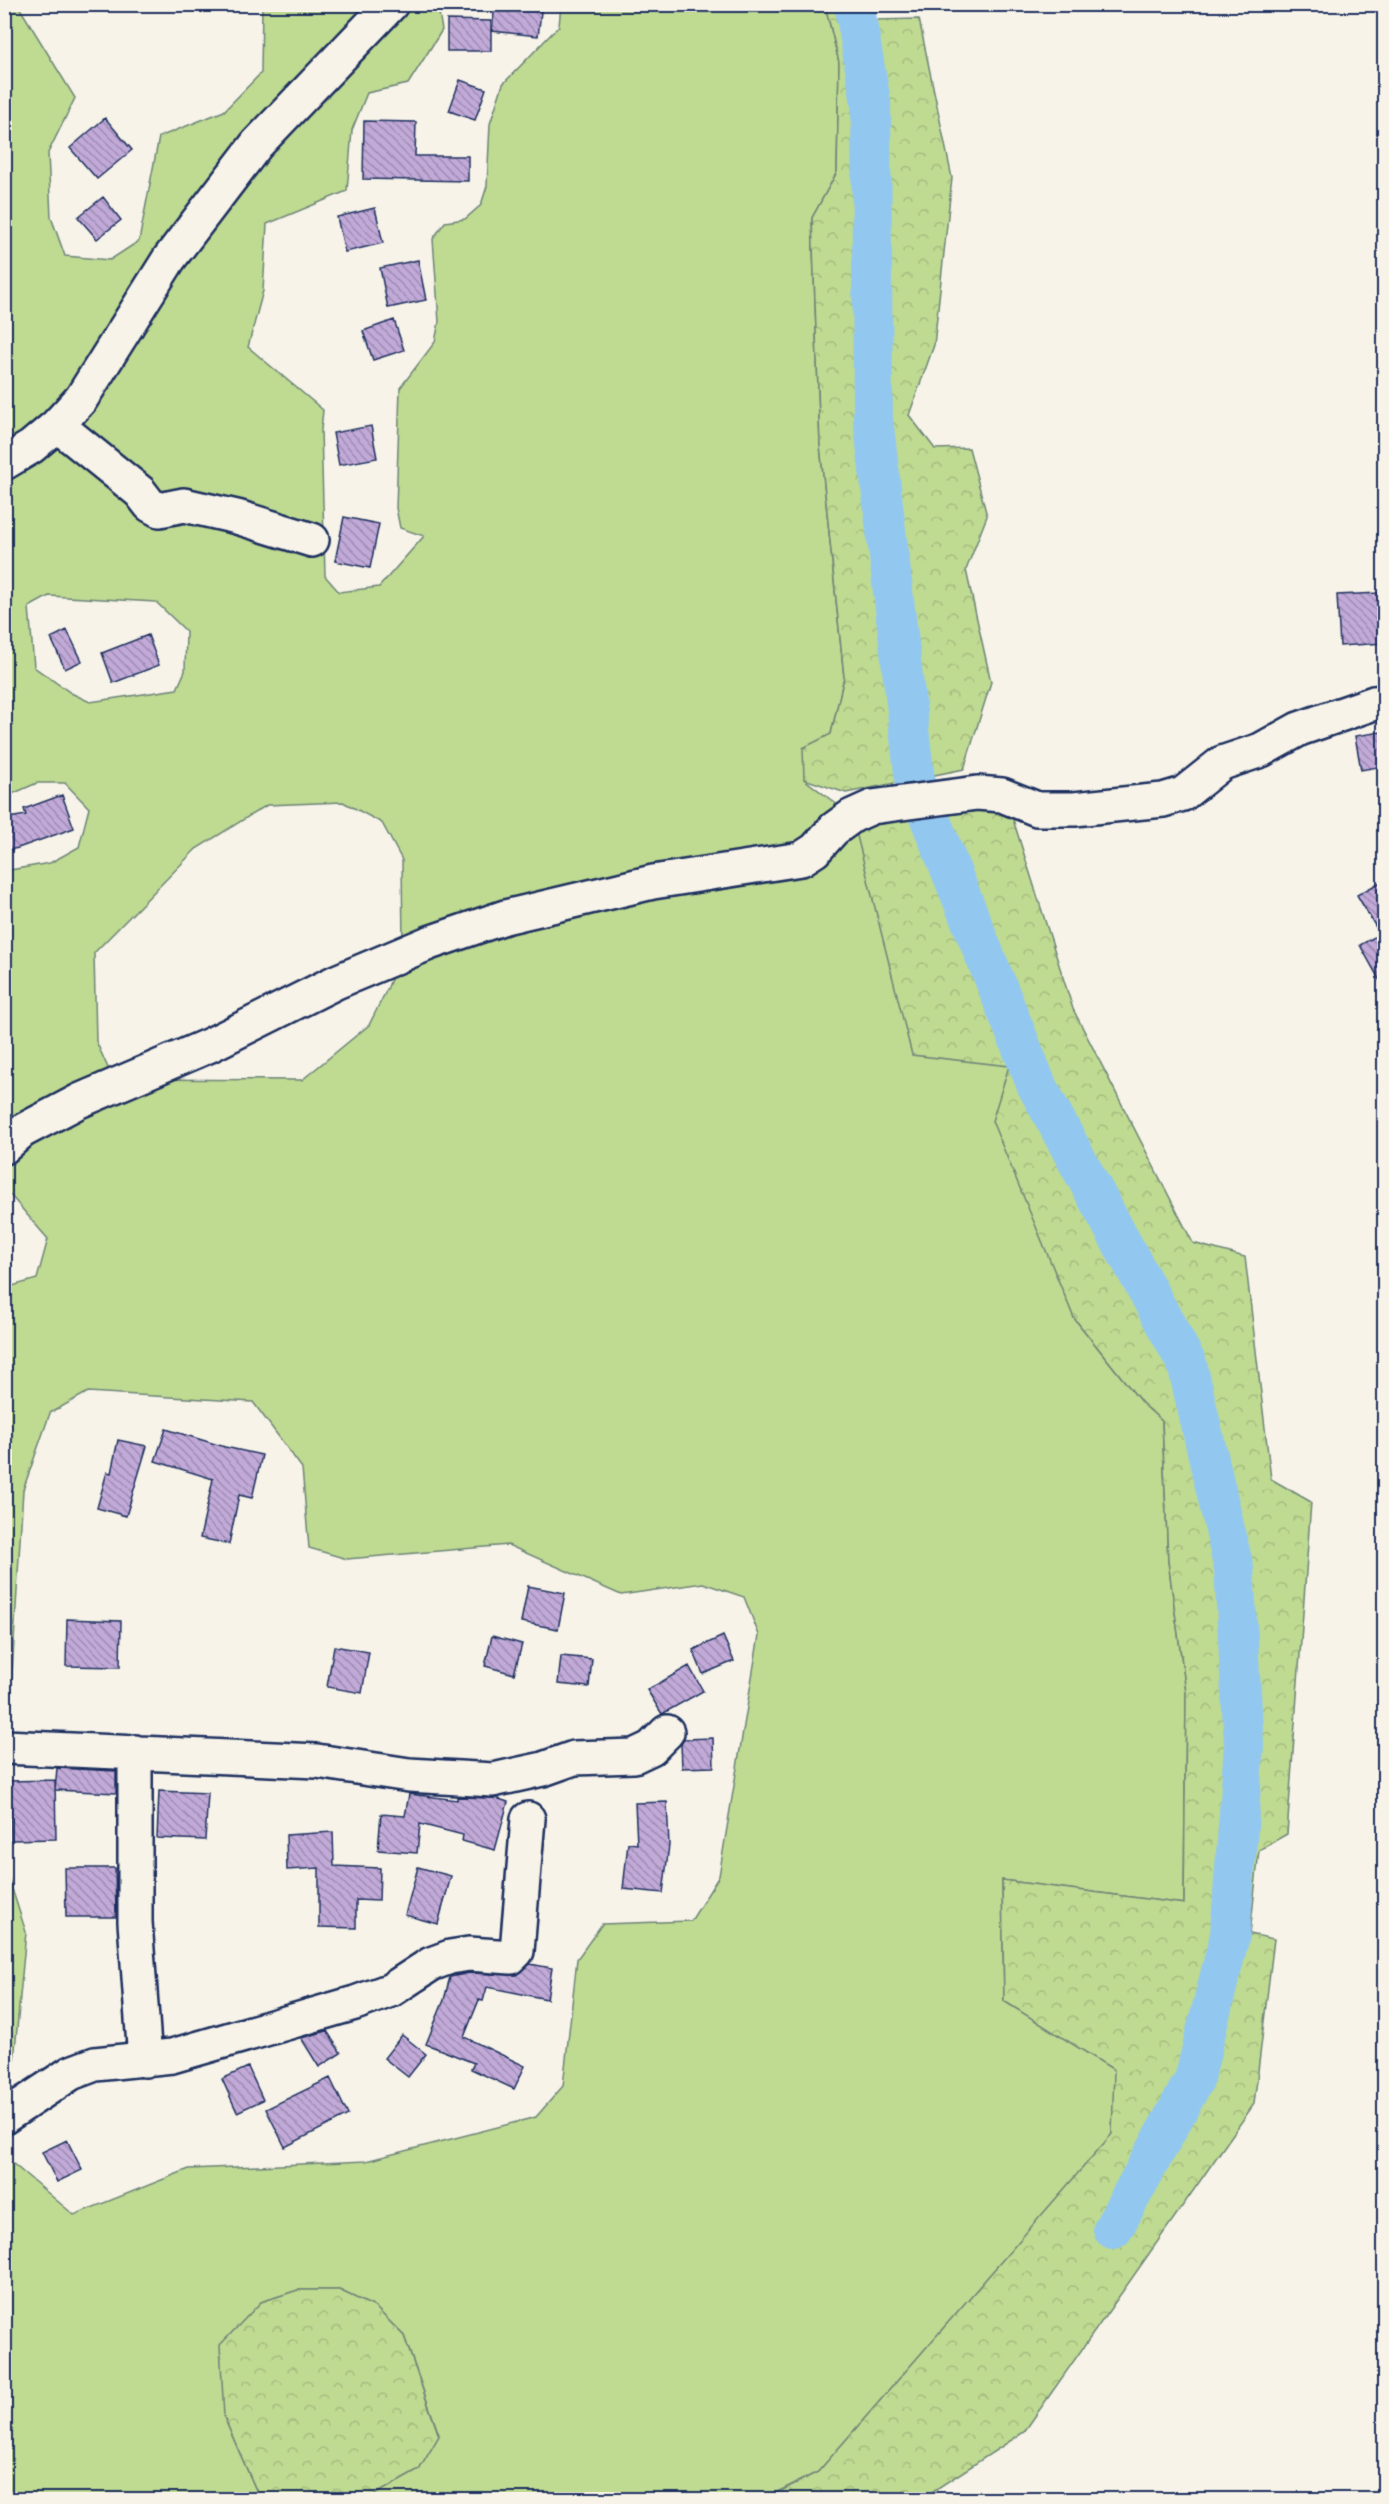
<svg xmlns="http://www.w3.org/2000/svg" width="1389" height="2504" viewBox="0 0 1389 2504" font-family="'Shantell Sans',sans-serif">
	<style>
		.grass { fill: #bfda91; stroke: #6d8478; stroke-width: 1.5; fill-rule: evenodd }
		.forest { fill: url(#forest-crowns); stroke: #6d8478; stroke-width: 1.5 }
		.lines { fill: none; stroke-linecap: round; stroke-linejoin: round }
		.river { stroke: #92c8f0; stroke-width: 40 }
		.building { fill: url(#building-back-hatch); stroke: #1b2f5e; stroke-width: 1.5 }
		.minor-casing { stroke: #1b2f5e; stroke-width: 38 }
		.minor { stroke: #f7f3e8; stroke-width: 33 }
	</style>
	<defs>
		<pattern id="forest-crowns" width="20" height="18" patternUnits="userSpaceOnUse" patternTransform="scale(1.5)"><rect width="20" height="18" fill="#bfda91"/><path d="M2 6a3 3 0 1 1 6 0M12 15a3 3 0 1 1 6 0" fill="none" stroke="#a4bb7f"/></pattern>
		<pattern id="building-back-hatch" width="6" height="6" patternUnits="userSpaceOnUse" patternTransform="scale(1.5)"><rect width="6" height="6" fill="#c2aad8"/><path d="M-1 5l2 2M0 0l6 6M5-1l2 2" fill="none" stroke="#9d8bb2"/></pattern>
	</defs>
	<rect width="100%" height="100%" fill="#f7f3e8"/>
	<filter id="ink" filterUnits="userSpaceOnUse"><feTurbulence type="fractalNoise" baseFrequency=".0167" numOctaves="2"/><feDisplacementMap in="SourceGraphic" scale="12" xChannelSelector="R" yChannelSelector="G"/><feConvolveMatrix kernelMatrix="1 2 1 2 8 2 1 2 1" color-interpolation-filters="sRGB"/></filter>
	<g filter="url(#ink)">
		<path class="grass" d="M5 5H18L75 98 48 153 51 217 65 256 110 260 139 241 159 137 224 111 261 73 262 5H454L439 13 442 30 408 84 367 93 352 130 347 191 267 224 263 291 248 347 323 410 321 430 325 576 339 592 379 587 424 536 400 528 396 508 400 388 435 342 439 322 433 239 445 222 465 219 481 205 487 186 490 124 503 84 559 26 561 5H825L839 62 837 172 812 218 820 445 844 677 831 734 804 779 852 816 1010 1066 1074 1318 1142 1403 1162 1421 1168 1561 1186 1692 1184 1904 1002 1880 1004 2001 1115 2070 1112 2135 818 2472 763 2499H367L419 2470 439 2435 404 2336 375 2307 339 2290H298L261 2302 224 2417 260 2499H5L7 1987 4 1985 5 1867 26 1932 5 2157 74 2215 189 2169 366 2161 536 2117 563 2086 577 1959 602 1924 691 1921 719 1876 759 1635 744 1597 703 1583 621 1595 508 1545 347 1559 309 1548 302 1468 253 1402 88 1392 50 1413 23 1490 11 1691 5 1725V1288L37 1279 48 1239 5 1189V871L50 863 79 847 89 808 65 783H37L5 797ZM49 596 156 602 186 631 185 671 177 689 90 702 71 693 34 667 29 607ZM343 802 382 823 402 860 403 948 388 987 369 1025 302 1080 113 1079 96 1041 94 953 196 849 267 805Z"/>
		<path class="forest" d="M825 5H878L874 20 919 19 952 178 934 345 909 415 935 449 969 448 987 516 966 570 991 682 964 769 846 793 804 779 803 748 831 734 844 677 820 445 812 218 837 172 839 62Z
			M941 803 1010 810 1073 1009 1193 1243 1245 1257 1271 1479 1311 1502 1287 1834 1259 1850 1250 1934 1274 1939 1254 2104 1024 2432 921 2499 763 2500 818 2472 1112 2134 1114 2070 1004 2001 1002 1880 1184 1904 1186 1692 1168 1561 1162 1421 1142 1403 1074 1318 992 1121 1009 1066 912 1055 852 816Z
			M298 2290H339L375 2307 404 2336 439 2436 419 2470 367 2499H260L224 2417 220 2345 261 2302Z"/>
		<g class="lines">
			<path class="river" d="M854 4 871 103 873 418 915 781 1037 1086 1187 1364 1234 1569 1244 1745 1230 1935 1194 2080 1113 2229"/>
		</g>
		<path class="building" d="M495 4H542L538 36 492 31Z
			M447 20 491 21V51H447Z
			M460 80 486 89 475 120 449 111Z
			M105 118 132 150 97 179 70 148Z
			M364 121 416 122 415 156H468V181L363 179Z
			M103 197 121 220 97 239 78 217Z
			M375 208 383 243 345 252 337 217Z
			M418 260 426 300 388 308 380 268Z
			M394 320 404 350 373 360 363 331Z
			M371 426 377 458 339 465 333 433Z
			M344 517 379 524 370 568 335 561Z
			M1380 593 1384 643 1340 646 1337 595Z
			M67 630 82 661 65 669 51 638Z
			M148 635 159 665 113 683 102 653Z
			M1381 732 1384 766 1361 770 1355 736Z
			M62 795 74 828 18 848 4 851V819L26 815 24 809Z
			M1384 880V988L1360 945 1380 934 1357 895Z
			M166 1429 225 1447 262 1455 252 1498 239 1495 229 1544 200 1538 213 1479 155 1461Z
			M118 1440 147 1446 126 1516 97 1508 107 1472 111 1473Z
			M528 1586 565 1593 558 1629 521 1622Z
			M67 1619 121 1621 120 1667 66 1666Z
			M492 1636 522 1644 514 1674 485 1666Z
			M723 1636 734 1661 703 1674 693 1650Z
			M334 1646 369 1652 362 1693 327 1687Z
			M561 1656 592 1659 589 1687 558 1684Z
			M689 1666 703 1691 662 1714 647 1690Z
			M713 1738 714 1767 682 1768 681 1744 684 1739Z
			M57 1768 116 1771V1793L55 1790Z
			M55 1780 56 1839 11 1840 9 1781Z
			M159 1791 208 1793 205 1840 157 1838Z
			M409 1794 457 1800V1797L496 1798 508 1802 495 1850 462 1841 463 1835 420 1824 417 1853 378 1850 381 1814 405 1816Z
			M667 1802 669 1845 663 1893 623 1889 628 1843 637 1844 635 1803Z
			M333 1832 334 1866 380 1868 379 1901 356 1900V1928L319 1927V1868L287 1870 286 1835Z
			M418 1867 451 1876 438 1924 405 1915Z
			M65 1868H115L116 1917H66Z
			M530 1964 552 1968 547 1999 487 1987 483 2001 479 2000 464 2037 525 2066 514 2089 471 2069 474 2063 426 2044 444 2000 450 1977 470 1973 517 1975Z
			M327 2031 341 2053 319 2067 301 2038Z
			M402 2035 426 2054 408 2077 384 2058Z
			M248 2067 263 2100 237 2112 222 2079Z
			M330 2078 348 2115 285 2147 266 2109Z
			M67 2140 82 2170 57 2182 42 2152Z"/>
		<g class="lines">
			<g class="minor-casing">
				<path id="minor" d="M57 425 140 492 150 505 159 510 184 505 237 517 312 540
					M4 463 31 447 57 425 81 399 169 259 257 144 391 4
					M4 1147 22 1131 79 1101 210 1045 336 982 429 943 505 917 653 882 801 859 815 850 834 829 852 816 872 807 977 793 1002 795 1037 809H1074L1163 800 1183 794 1222 763 1261 750 1299 729 1374 703 1384 702
					M4 1747 317 1761 409 1775 493 1780 543 1769 574 1758 634 1756 651 1748 667 1732
					M135 1752V1922L145 2060
					M4 2117 71 2073 95 2064 172 2056 355 2003 391 1990 431 1964 450 1957 469 1954 511 1957 517 1951 528 1819"/>
			</g>
			<use href="#minor" class="minor"/>
		</g>
	</g>
	<rect width="1389" height="2504" fill="none" stroke="#f7f3e8" stroke-width="24"/>
	<rect x="12" y="12" width="1365" height="2480" fill="none" stroke="#1b2f5e" stroke-width="2" filter="url(#ink)"/>
</svg>
